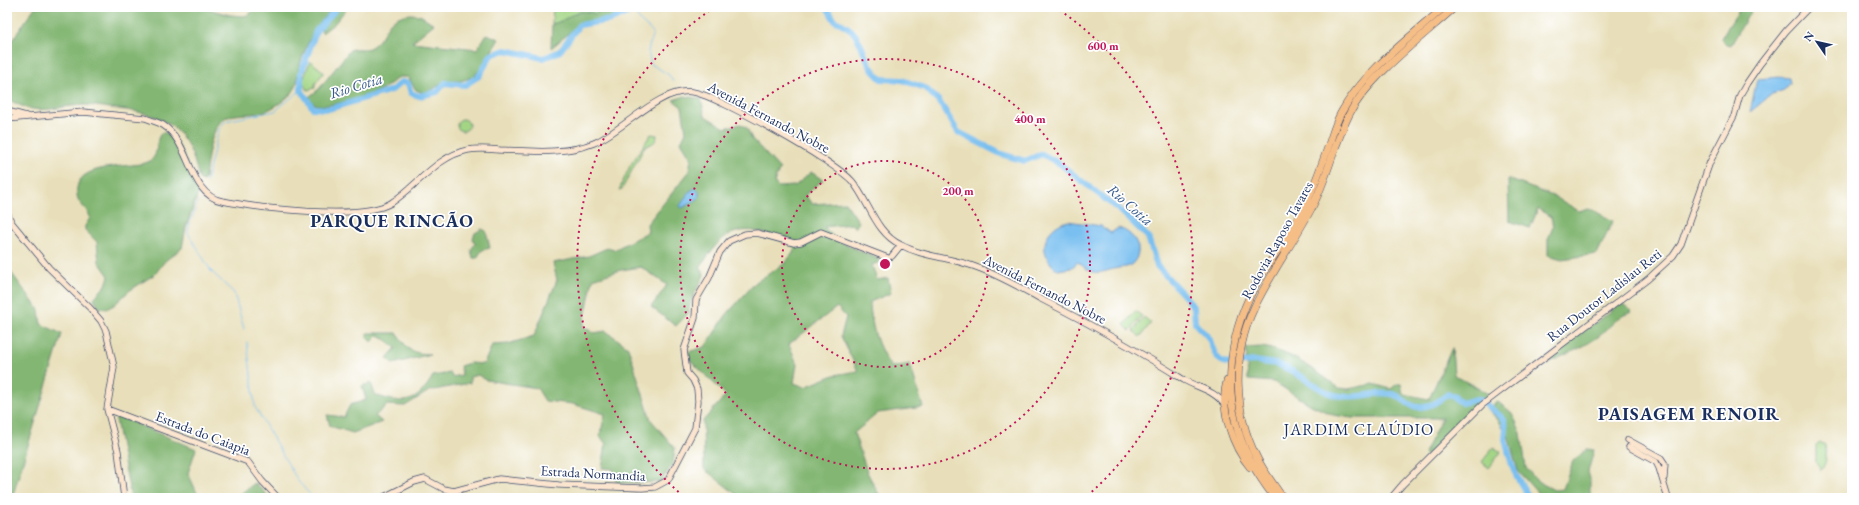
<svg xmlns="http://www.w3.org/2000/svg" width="1859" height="505" viewBox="0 0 1859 505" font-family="'EB Garamond',serif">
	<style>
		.green { fill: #a3d585; stroke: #5f8272 }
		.forest { fill: #82b672; stroke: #4e7268; fill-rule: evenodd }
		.water { fill: #79bff0; stroke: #4a77a7 }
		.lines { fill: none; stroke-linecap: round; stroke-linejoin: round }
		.stream { stroke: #79bff0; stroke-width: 1 }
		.river { stroke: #79bff0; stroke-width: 6 }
		.secondary-casing { stroke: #3a496c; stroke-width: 7 }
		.highway-casing { stroke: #3a496c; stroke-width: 8 }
		.secondary { stroke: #fbe5cf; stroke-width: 5.5 }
		.highway { stroke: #f6be87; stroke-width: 7 }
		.ring { fill: none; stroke: #c2185b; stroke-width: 2; stroke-dasharray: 2 4 }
		.labels { text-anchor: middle; stroke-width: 3.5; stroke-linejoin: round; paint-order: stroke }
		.street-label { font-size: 14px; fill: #1b2f5e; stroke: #fff }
		.water-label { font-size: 15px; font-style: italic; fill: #375a8a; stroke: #fff }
		.quarter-label { font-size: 16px; letter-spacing: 1px; fill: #1b2f5e; stroke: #fff }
		.district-label { font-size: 18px; font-weight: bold; letter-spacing: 1px; fill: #1b2f5e; stroke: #fff }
		.centre { fill: #c2185b; stroke: #fff; stroke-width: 2 }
		.ring-label { font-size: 12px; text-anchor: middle; font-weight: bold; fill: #c2185b; stroke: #fff; stroke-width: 3.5; stroke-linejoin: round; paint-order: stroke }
	</style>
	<rect width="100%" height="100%" fill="#fff"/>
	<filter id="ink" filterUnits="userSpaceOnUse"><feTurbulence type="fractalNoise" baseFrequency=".025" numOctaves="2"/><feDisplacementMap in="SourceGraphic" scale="8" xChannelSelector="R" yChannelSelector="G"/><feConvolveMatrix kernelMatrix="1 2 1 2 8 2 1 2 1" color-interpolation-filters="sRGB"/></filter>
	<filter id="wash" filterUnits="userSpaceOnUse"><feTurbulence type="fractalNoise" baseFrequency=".012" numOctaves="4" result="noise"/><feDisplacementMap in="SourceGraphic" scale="16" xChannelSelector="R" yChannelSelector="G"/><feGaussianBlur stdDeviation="0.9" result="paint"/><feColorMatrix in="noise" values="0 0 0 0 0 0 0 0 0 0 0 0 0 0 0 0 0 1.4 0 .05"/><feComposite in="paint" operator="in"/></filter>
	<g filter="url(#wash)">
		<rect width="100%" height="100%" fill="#e8dfba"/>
		<path class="green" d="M553 7H605L596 14C572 6 572 20 552 24Z
			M310 61 324 72 315 84V88L308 90 302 83Z
			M457 125a6 6 0 1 1 12 0a6 6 0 1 1-12 0Z
			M651 134 657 135C657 143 651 144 645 146L622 189 619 190 630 166Z
			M1135 311 1142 316 1130 331 1124 325Z
			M1144 317 1151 323 1140 337 1133 331Z
			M1820 442 1825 445C1827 455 1827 463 1821 470L1816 463V445Z
			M1493 447 1501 452 1489 468 1482 462Z"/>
		<path class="forest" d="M35 7H201L230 15 243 16 248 15 259 7H334C316 25 308 40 300 64 297 75 299 84 292 93 283 102 270 111 258 113 248 115 229 113 222 120 210 131 207 162 205 178L203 181 199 179C189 128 166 114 118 109 107 108 95 105 84 105 52 106 39 118 8 99L7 48Z
			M341 7H348L334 24 322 33 321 28 326 21Z
			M605 7H641L611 20 579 25 551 48 552 24C572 20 572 6 596 14Z
			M1741 7H1753L1731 45 1724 43 1721 38Z
			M411 14 420 15 434 24 412 42 477 49 487 34 499 39 481 69 473 77 461 81 443 82 432 90 424 93 416 90 408 77H399C394 80 390 85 384 88 372 95 331 108 318 105 313 104 311 101 309 97L319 89 350 50C357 47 365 51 371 47 389 36 382 17 411 14Z
			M685 96 701 99 705 116 725 128 740 124 747 128 752 139 780 169 774 182 778 187 795 186 811 172 823 180 805 195 812 204 845 202 859 222 855 228 851 224 824 227 838 241 878 259 880 262 872 265 877 280 888 278 891 293 870 302C871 327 877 346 891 367L910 364 923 407 878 413 854 433 868 474 881 498H741L704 469 703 421 726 395 690 360 688 352 705 347 727 314 756 282 784 264 793 253 795 247C771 234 742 220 719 242 712 249 706 259 700 267L704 275 691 301 688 314 676 326 651 307 667 285 641 267 621 270 593 279 583 326 594 333 606 331 628 347 651 420 675 448 673 464 660 482 617 483 613 469 602 468 606 444 600 436 605 414 573 404 545 401 537 388 486 380 478 375 470 377V383L429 391 405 406 387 405 375 416 382 422 353 433 330 426 327 415 344 417 350 405 366 400 362 386 371 383 375 395C404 405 416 405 433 376L450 373 452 377 462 375 460 366 470 363 484 364 492 345 508 344 534 336 557 280 553 263 589 256 607 248 614 250 648 232 647 224 689 172 691 158 681 142 686 132 682 107 673 100ZM837 307 846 317 841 336 858 371 834 375 805 387 794 383 797 364 789 344Z
			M163 132C185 140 187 173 199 191L186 227 182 248 165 261 155 274 129 291 114 305 106 309 98 307 94 298 106 285 109 276 99 262 97 242 85 230V226L90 218C88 208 78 205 77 195 72 159 135 170 150 161 161 154 153 138 163 132Z
			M1508 179 1555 197 1579 211 1589 208 1613 221 1597 254 1562 259 1548 255V239L1553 227 1551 217 1538 209 1530 228 1509 221Z
			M482 229 486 231 490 248 482 250 477 258H473L471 250 475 244 473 238 475 233Z
			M7 267 39 310 41 324 62 334 12 498H7Z
			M1622 303 1632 312C1612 318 1611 329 1595 339 1580 349 1563 356 1547 363L1545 360Z
			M367 333H397C408 350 409 353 430 354L393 364 387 358 396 348 379 335 372 342 367 337Z
			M1261 347C1289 350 1316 371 1339 388L1348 389 1373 384 1391 389 1397 384H1401L1403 394 1429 399 1452 348 1454 375 1490 395 1463 417 1426 456 1424 453 1442 418H1352L1333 415 1311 405 1274 382 1248 380 1246 348Z
			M1498 402 1512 413 1521 433 1526 468 1537 481 1554 490 1563 489 1573 461 1587 449 1594 450 1588 472 1590 479V492L1592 498H1542L1518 471 1508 435 1499 421 1487 408Z
			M115 415 196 449 188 473 197 493 212 498H131Z
			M255 483 270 498H235Z"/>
		<path class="water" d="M1781 77 1789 78 1790 83 1784 90 1772 94 1750 112 1757 79Z
			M695 188 699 192V198L682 208 680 206 689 192Z
			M1068 221 1101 226 1111 233 1118 228C1134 232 1146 250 1132 264 1128 268 1123 267 1118 268 1099 272 1096 278 1078 262L1071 268 1058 270C1036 255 1043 227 1068 221Z"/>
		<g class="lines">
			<path class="stream" d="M633 11 641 22 653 32 648 51 651 64 669 75 673 81
				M206 182 219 129 225 121 275 111 301 90
				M198 202 189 225 188 233 211 271 234 293 244 329
				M247 342 255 407 298 481 313 498"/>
			<path class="river" d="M338 7 316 31 301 73V90L313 108 329 109 392 90 401 82 408 83 411 93 419 96 437 92 445 83 465 85 479 76 491 55 505 50 543 58 549 56 560 51 579 25 611 20 641 7
				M827 7 835 21C868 32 858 59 881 79L902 80 925 88 939 101 958 132 1001 154 1025 161 1042 154 1060 164 1124 214 1148 237 1157 266 1190 302 1194 309 1195 323C1199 329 1206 333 1209 339 1213 346 1213 355 1220 360 1229 367 1245 361 1255 361 1262 362 1269 363 1276 364 1293 368 1312 386 1329 393 1352 402 1371 391 1392 394 1403 396 1407 407 1418 407 1431 407 1439 401 1448 394L1455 396 1456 399 1462 403 1477 399 1481 400 1504 419 1506 427 1505 440 1512 465 1516 475 1529 498"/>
		</g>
	</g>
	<g filter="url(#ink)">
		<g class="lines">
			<g class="secondary-casing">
				<path id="secondary" d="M7 111 26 116
					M7 119 83 112 145 118C151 120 157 122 163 125 191 143 189 195 222 201 258 208 361 221 391 203 417 186 437 156 468 150 479 148 489 149 500 150 530 151 565 155 594 143 623 131 660 87 693 92 718 96 835 162 852 181 869 201 875 233 901 245 923 257 949 257 973 266 997 274 1019 287 1041 299 1090 324 1137 350 1184 380 1198 388 1217 391 1225 406
					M7 213 12 223 49 268 90 308 101 321 106 331 114 367 107 409 118 451 124 498
					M892 256 901 245
					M107 409 248 462 262 481 278 498
					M1628 440 1661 458 1665 464 1664 478
					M1629 447 1656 462 1659 468 1668 498
					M382 498 414 482 425 479 444 489 454 491 499 479 559 485 642 488 655 487 668 480 695 428 698 401 697 389 693 380 687 373 684 350 695 318 696 300 709 278 720 252 729 241 745 234 757 233 794 243 801 242 821 232 888 258
					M1391 498 1403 484 1482 405 1648 279 1673 256 1681 244 1710 162 1734 116 1740 95 1747 83 1760 64 1786 31 1809 7"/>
			</g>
			<g class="highway-casing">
				<path id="highway" d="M1227 381C1219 408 1233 447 1250 467
					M1275 498C1266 486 1257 473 1250 460 1221 404 1226 340 1255 286 1269 261 1287 239 1301 214 1312 193 1320 170 1328 147 1332 136 1335 124 1341 113 1363 72 1409 39 1444 7
					M1283 498C1274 485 1264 472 1257 458 1233 413 1232 354 1254 308 1270 274 1293 243 1311 209 1328 178 1334 142 1351 111 1371 75 1423 36 1455 7"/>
			</g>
			<use href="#secondary" class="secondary"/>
			<use href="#highway" class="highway"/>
		</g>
	</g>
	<g class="ring">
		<circle cx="885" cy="264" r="103"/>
		<circle cx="885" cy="264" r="205"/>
		<path d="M683 496A308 308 0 0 1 715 7M1055 7A308 308 0 0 1 1087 496"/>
	</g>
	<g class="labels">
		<g class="street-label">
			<text transform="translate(769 117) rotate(28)" y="5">Avenida Fernando Nobre</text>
			<text transform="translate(1277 240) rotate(-61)" y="5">Rodovia Raposo Tavares</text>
			<text transform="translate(1045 289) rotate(27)" y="5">Avenida Fernando Nobre</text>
			<text transform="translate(1604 295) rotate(-38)" y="5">Rua Doutor Ladislau Reti</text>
			<text transform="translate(203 433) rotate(21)" y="5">Estrada do Caiapia</text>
			<text transform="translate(593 473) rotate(3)" y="5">Estrada Normandia</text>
		</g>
		<g class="water-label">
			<text transform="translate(356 86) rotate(-17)" y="5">Rio Cotia</text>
			<text transform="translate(1130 205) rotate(41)" y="5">Rio Cotia</text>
		</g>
		<g class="quarter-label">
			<text x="1359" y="435">JARDIM CLAÚDIO</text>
		</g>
		<g class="district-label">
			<text x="392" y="227">PARQUE RINCÃO</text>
			<text x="1689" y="420">PAISAGEM RENOIR</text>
		</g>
	</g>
	<circle cx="885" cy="264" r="6" class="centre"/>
	<g class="ring-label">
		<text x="1103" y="50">600 m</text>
		<text x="1030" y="123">400 m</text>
		<text x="958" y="195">200 m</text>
	</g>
	<rect width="1859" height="505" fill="none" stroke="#fff" stroke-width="24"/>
	<g transform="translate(1817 42) rotate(304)" stroke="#ffffff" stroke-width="3" paint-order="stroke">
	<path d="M0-3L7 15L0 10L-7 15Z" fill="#1b2f5e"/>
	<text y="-6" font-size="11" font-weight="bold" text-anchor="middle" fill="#1b2f5e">N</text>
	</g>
</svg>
